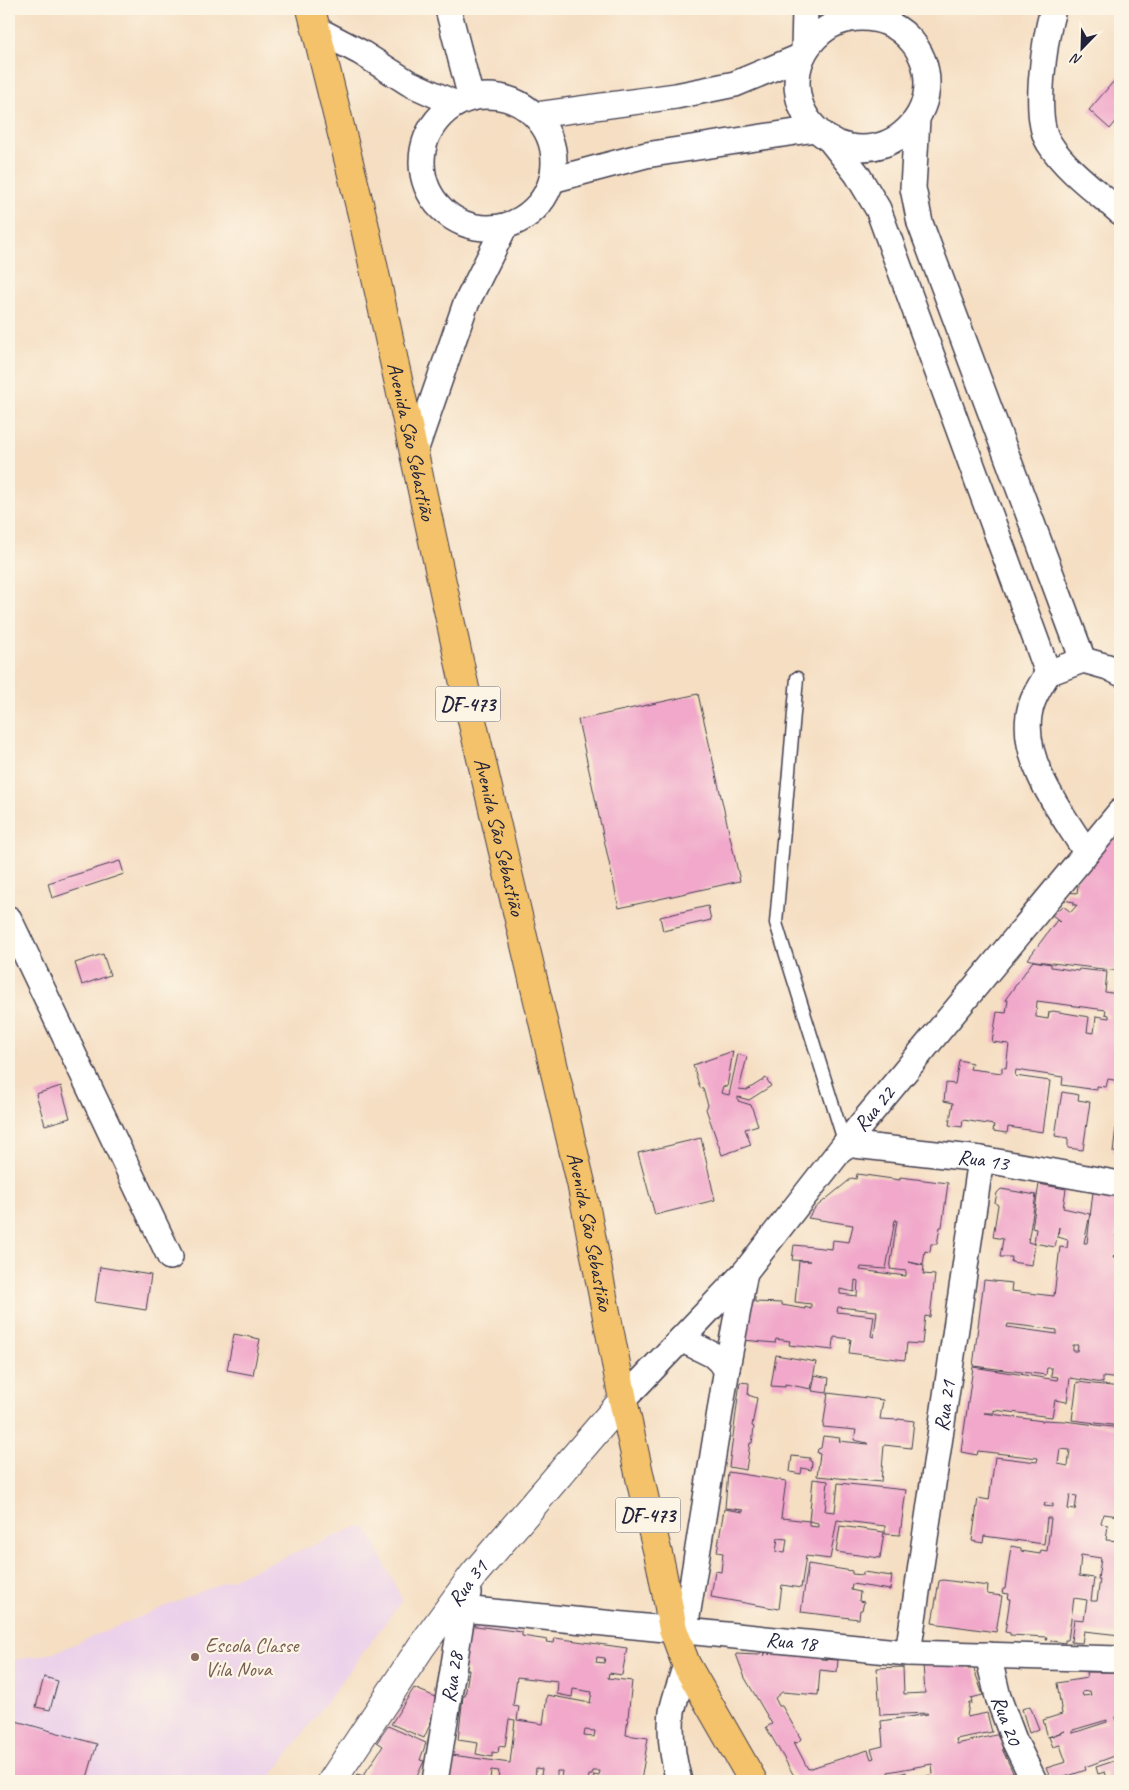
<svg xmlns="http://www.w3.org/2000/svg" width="1129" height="1790" viewBox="0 0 1129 1790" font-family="Caveat,sans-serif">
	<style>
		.built { fill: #ecd1ea }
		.building { fill: #f1a8ca; fill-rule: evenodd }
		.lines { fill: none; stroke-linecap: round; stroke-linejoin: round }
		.service-casing { stroke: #423e4f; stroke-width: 15 }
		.minor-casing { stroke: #423e4f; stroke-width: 28 }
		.tertiary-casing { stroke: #423e4f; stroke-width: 30 }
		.primary-casing { stroke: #423e4f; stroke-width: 30 }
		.service { stroke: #fff; stroke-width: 12 }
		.minor { stroke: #fff; stroke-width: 25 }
		.tertiary { stroke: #fff; stroke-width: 28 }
		.primary { stroke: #f3c26a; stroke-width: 28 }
		.education-dot { fill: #8d6e63; stroke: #fcf5e5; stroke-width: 2 }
		.labels { text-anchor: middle; stroke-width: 4.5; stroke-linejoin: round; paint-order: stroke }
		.shield { fill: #fcf5e5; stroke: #63616e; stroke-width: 1 }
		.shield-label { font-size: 20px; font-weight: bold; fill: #22223b }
		.street-label { font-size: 21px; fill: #22223b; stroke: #fcf5e5 }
		.education-label { font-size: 21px; fill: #785e54; stroke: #fcf5e5; text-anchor: start }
	</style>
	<rect width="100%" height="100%" fill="#fcf5e5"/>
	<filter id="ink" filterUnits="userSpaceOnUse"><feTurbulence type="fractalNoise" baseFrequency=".02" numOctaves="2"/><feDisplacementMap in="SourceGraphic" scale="10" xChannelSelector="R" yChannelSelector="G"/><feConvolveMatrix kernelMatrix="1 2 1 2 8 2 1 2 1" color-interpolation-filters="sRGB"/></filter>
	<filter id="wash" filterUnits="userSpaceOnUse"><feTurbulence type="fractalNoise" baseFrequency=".0096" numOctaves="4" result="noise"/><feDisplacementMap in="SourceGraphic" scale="20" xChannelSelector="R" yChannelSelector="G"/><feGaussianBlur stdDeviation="1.12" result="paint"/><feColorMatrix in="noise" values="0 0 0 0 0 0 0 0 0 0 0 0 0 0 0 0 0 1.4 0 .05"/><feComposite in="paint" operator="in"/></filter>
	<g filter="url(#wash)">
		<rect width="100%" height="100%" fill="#f5dec2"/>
		<path class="built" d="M357 1527 368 1528 402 1600 268 1781H9V1661L53 1653Z"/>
		<g id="blocks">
			<path class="building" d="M1120 74V119L1119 118 1110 129 1089 110Z
				M698 694 740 881 619 908 578 720Z
				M1113 835 1120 836V971L1035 961 1028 959 1057 920 1059 922 1060 921 1052 915 1058 907 1060 909 1063 906 1071 912 1077 905H1074V902L1064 900 1066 892 1077 893 1078 885 1073 884Z
				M120 861 124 874 52 898 48 883Z
				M708 906 711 920 663 931 660 917Z
				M103 954 110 975 82 985 75 963Z
				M1033 961 1051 964V967L1078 971 1079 969 1107 972 1105 992 1118 994 1119 988H1120V1081L1108 1079 1106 1087 1097 1086V1090L1062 1085 1063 1077 1016 1070 1015 1076 1050 1081 1043 1132 1008 1127 1007 1133 993 1131 994 1125 963 1120 962 1127 949 1125 953 1103 944 1101 946 1083 955 1084 959 1060 972 1063 970 1069 1002 1073V1067L1006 1068 1009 1044 992 1042 997 1012 1006 1013 1008 1000H1005ZM1037 1001 1106 1010 1105 1014 1109 1015V1018L1096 1016 1094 1033 1087 1032 1089 1017 1053 1011 1049 1012 1048 1019 1036 1017Z
				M733 1051 727 1087 723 1086 721 1093 729 1095 738 1054 747 1057 739 1089 747 1090 766 1078 771 1086 749 1100 738 1097V1101L751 1105 758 1125 745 1129 751 1145 722 1155 706 1109 708 1105 703 1089 700 1088 693 1065Z
				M61 1086 70 1118 45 1125 36 1094Z
				M1062 1092 1079 1095 1078 1100 1090 1102 1083 1150 1068 1148V1138L1055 1136Z
				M1119 1102H1120V1153L1113 1152Z
				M701 1138 715 1200 655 1215 638 1153Z
				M857 1174 900 1180V1177L948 1183 942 1227H940L937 1244H931L930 1252 925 1251 923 1265 909 1262 924 1266 923 1274 935 1275 930 1317 925 1316 922 1344 907 1343 905 1360 849 1353 851 1339 834 1337 833 1350 789 1345 790 1341 776 1339 775 1343 743 1340 749 1297H755V1302L782 1303V1305L805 1309V1307L811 1309V1304L795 1302 799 1261H810L792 1260 794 1245 832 1249 833 1240 849 1242 853 1225 808 1218 815 1208 852 1178 856 1179ZM895 1220H897L890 1269 906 1271V1276L860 1270 861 1267 886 1269ZM855 1280 858 1281 857 1296 840 1294V1289L854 1292ZM838 1307 877 1311 874 1337 871 1336 874 1316 837 1312Z
				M1039 1184 1066 1189 1063 1208 1090 1214 1084 1243H1087L1093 1192 1120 1196V1227H1117L1116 1237 1120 1238V1255H1114L1113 1258 1120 1259V1379L1103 1377V1383L1070 1378 1067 1402 1055 1400 1052 1417 994 1410V1413H984L1043 1421V1420L1064 1421 1120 1428V1516L1103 1514 1101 1524 1108 1525 1106 1540 1120 1541V1635L1084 1631 1082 1643 1071 1642 1074 1619 1084 1620 1087 1600 1074 1598 1068 1640H1065V1643L1046 1640 1047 1637 1010 1635V1633L1005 1632 1010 1599H1008L1009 1594 1002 1593 1003 1589H1005L1011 1546 1021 1548V1551L1040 1554 1041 1550 1047 1551 1051 1518H1047L1044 1544 984 1536 983 1543 972 1541 978 1498 989 1500 995 1457 1037 1462 1038 1458 978 1451 977 1455 961 1452 973 1367 1057 1380 1058 1377 1051 1376 1052 1368H1047L1046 1375 973 1366 984 1280 1012 1283 1011 1291 1054 1296 1060 1247 1067 1248 1068 1240 1058 1237 1059 1227 1055 1247 1034 1243 1036 1229 1032 1228ZM1008 1324 1057 1330V1334L1007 1327ZM1073 1345H1078L1077 1351H1073ZM1060 1449 1070 1450 1068 1466 1058 1464ZM1070 1495 1077 1496 1075 1510 1068 1509ZM1045 1503 1053 1504V1507L1044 1506ZM1081 1555 1101 1558 1098 1579H1100L1097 1601H1091L1094 1578 1079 1576Z
				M1001 1189 1036 1195 1028 1242 1035 1244 1032 1265 1011 1262 1012 1257H1000L1003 1239 993 1237 998 1205 995 1203 997 1193Z
				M100 1267 151 1275 146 1310 95 1302Z
				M234 1334 260 1339 253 1375 227 1370Z
				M776 1355 816 1362 811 1389 785 1384V1387L771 1386Z
				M815 1375 829 1378 827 1393 812 1391Z
				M740 1382 749 1383 748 1395 757 1398 752 1426 754 1427 752 1443H750L746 1470 729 1467Z
				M1077 1382 1120 1387V1426L1072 1420Z
				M828 1393 883 1400 880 1419 898 1420V1419L914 1421 911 1448 884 1445 881 1482 817 1476 820 1454 817 1453 818 1449 821 1448 823 1436 840 1438 839 1441 868 1444 867 1443 854 1440 856 1430 823 1427Z
				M792 1456 810 1458V1461L812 1462 811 1470 802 1468 801 1474 790 1472Z
				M728 1472 786 1481 781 1518 809 1521 813 1479 828 1481 825 1511 835 1512 838 1483 906 1490 900 1535 885 1534V1526L837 1520 830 1559 806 1556 801 1588 782 1585 779 1609 711 1597 715 1571 721 1572 723 1553 717 1552 724 1509 743 1512V1510L725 1508ZM809 1521 818 1523V1527L809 1526ZM778 1538 787 1539 785 1553 776 1552Z
				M840 1526 884 1532 880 1558 836 1552Z
				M808 1564 852 1571V1574L863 1575V1572L892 1576 890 1590 852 1584 851 1590 860 1592 859 1601 864 1602 862 1610H860L859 1619 801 1612Z
				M943 1580 988 1586 987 1594 1002 1596 996 1632 932 1623 939 1581Z
				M468 1625 522 1632V1636L548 1640 547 1642 554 1643 555 1638 627 1648 622 1675 609 1673 608 1678 632 1681 626 1735 648 1738 641 1781H593L594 1775 599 1776 600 1771H593L592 1775H589L588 1781H540L542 1769 536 1768 535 1781H498L499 1771 491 1770 490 1781H448L452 1755 510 1763 515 1720 509 1719 505 1747 499 1746 498 1753 492 1752V1757L476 1754 478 1743 458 1740 463 1696H465L469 1670 463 1669ZM597 1657 605 1658 604 1663 596 1662ZM517 1677 549 1681V1680L558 1681 557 1694 572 1697 573 1689 592 1692 590 1703 547 1695 543 1724 517 1720 519 1707 513 1706ZM585 1730 595 1731 594 1737 584 1736ZM557 1771H562L561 1778H557Z
				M769 1647V1655L772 1649 777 1651 776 1653 821 1657V1659L838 1660 837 1672 820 1670 818 1695 782 1692 775 1698 779 1706H782L801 1739 797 1743 794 1742 808 1769 868 1750 871 1759 874 1758 871 1749 883 1746 881 1721 928 1714 927 1713 880 1715 877 1668 903 1667 904 1694 925 1693 923 1664 967 1666 968 1669H974L983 1695 971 1698 972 1703H969L967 1717 987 1713 992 1732 956 1739 957 1744 1000 1734 1003 1751 1017 1781H912L933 1774 932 1764 888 1772 889 1777 906 1772 908 1781H797L766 1727 772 1724 745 1678 736 1654 759 1655 764 1648V1656Z
				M1086 1672H1120V1716L1115 1717 1120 1728V1754L1085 1767 1086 1770 1053 1781 1046 1768 1066 1762 1060 1745 1053 1747 1049 1737 1065 1731 1048 1737 1043 1720 1062 1714 1057 1683 1087 1678ZM1090 1691 1091 1695 1083 1696 1082 1692ZM1107 1720V1722L1073 1733V1730Z
				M44 1677 58 1681 50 1710 36 1707Z
				M414 1688 438 1698 433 1723 431 1722 424 1738 391 1724Z
				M1030 1706 1039 1729 1029 1733 1022 1709Z
				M9 1719 97 1744 86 1781H9Z
				M388 1726 426 1743 420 1760 424 1761 415 1781H353L358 1774 363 1776 383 1746 377 1742Z
				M1120 1759V1781H1108L1105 1772 1098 1774 1096 1767Z"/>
		</g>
	</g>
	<g filter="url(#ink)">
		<use href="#blocks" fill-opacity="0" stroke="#423e4f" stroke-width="1"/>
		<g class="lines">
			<g class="service-casing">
				<path id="service" d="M797 678 776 923 845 1144"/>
			</g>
			<g class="minor-casing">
				<g id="minor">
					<path d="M448 9 471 98"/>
					<path d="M1053 9C1045 39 1032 117 1049 143 1065 169 1097 192 1120 212"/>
					<circle cx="862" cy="83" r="65"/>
					<path d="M316 29 360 52 409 83 456 104"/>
					<path d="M804 51 805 9"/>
					<circle cx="488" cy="162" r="66"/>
					<path d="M536 115 676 96 735 84 802 56"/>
					<path d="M917 119 913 188 920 223 1083 660"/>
					<path d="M831 141 857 174 878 209 1048 673"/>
					<path d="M552 180 646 155 815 129"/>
					<path d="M414 454 465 306 505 226"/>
					<path d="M1086 852C1062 813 1022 764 1029 715 1031 700 1040 686 1048 673L1083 660 1108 667 1120 673"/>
					<path d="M9 919 170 1257"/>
					<path id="s1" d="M845 1144 981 1159 1120 1184"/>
					<path d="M681 1339 713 1355 727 1368"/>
					<path id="s2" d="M623 1400 745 1272 845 1144 1120 812"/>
					<path id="s3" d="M463 1609 908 1653 1120 1659"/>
					<path d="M685 1629 727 1368 745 1272"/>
					<path id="s4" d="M908 1653 981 1159"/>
					<path id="s5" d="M988 1655 998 1697 1014 1740 1034 1781"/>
					<path id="s6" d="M435 1781 463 1609 468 1593"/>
					<path d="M679 1781C673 1759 669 1736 672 1712 675 1696 682 1679 686 1664"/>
				</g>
			</g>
			<g class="tertiary-casing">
				<g id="tertiary">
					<path id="s7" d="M332 1781 421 1647 474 1574 623 1400"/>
				</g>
			</g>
			<g class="primary-casing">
				<g id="primary">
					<path id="s8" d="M311 9 364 223 471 716 581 1183 623 1400 646 1505 661 1566 673 1629 686 1664 753 1781"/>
				</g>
			</g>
			<use href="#service" class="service"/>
			<use href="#minor" class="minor"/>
			<use href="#tertiary" class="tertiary"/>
			<use href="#primary" class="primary"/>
		</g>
	</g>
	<circle class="education-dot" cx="195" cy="1657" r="5"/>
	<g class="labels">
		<g class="shield">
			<rect x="435.5" y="686.5" width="65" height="35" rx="4"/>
			<rect x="615.5" y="1497.5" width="65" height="35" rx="4"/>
		</g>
		<g class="shield-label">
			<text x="468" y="711">DF-473</text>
			<text x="648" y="1522">DF-473</text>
		</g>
		<g class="street-label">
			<text dy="7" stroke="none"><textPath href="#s8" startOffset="444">Avenida São Sebastião</textPath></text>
			<text dy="7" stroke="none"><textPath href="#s8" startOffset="849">Avenida São Sebastião</textPath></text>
			<text dy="7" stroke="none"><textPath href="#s2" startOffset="385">Rua 22</textPath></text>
			<text dy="7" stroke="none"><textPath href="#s1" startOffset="139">Rua 13</textPath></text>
			<text dy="7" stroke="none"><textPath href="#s8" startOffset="1254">Avenida São Sebastião</textPath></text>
			<text dy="7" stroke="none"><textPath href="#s4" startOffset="250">Rua 21</textPath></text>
			<text dy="7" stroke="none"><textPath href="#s7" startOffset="240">Rua 31</textPath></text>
			<text dy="7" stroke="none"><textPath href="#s3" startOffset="330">Rua 18</textPath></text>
			<text dy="7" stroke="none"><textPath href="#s6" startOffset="105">Rua 28</textPath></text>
			<text dy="7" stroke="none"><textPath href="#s5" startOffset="68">Rua 20</textPath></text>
		</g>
		<g class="education-label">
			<text x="205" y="1652">Escola Classe<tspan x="205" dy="24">Vila Nova</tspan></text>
		</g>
	</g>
	<rect width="1129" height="1790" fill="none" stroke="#fcf5e5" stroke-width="30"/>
	<g transform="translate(1082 48) rotate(203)" stroke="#fcf5e5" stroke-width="4" paint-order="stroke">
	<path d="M0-4L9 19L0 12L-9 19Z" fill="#22223b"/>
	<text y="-8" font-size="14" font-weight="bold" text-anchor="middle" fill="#22223b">N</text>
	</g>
</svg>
